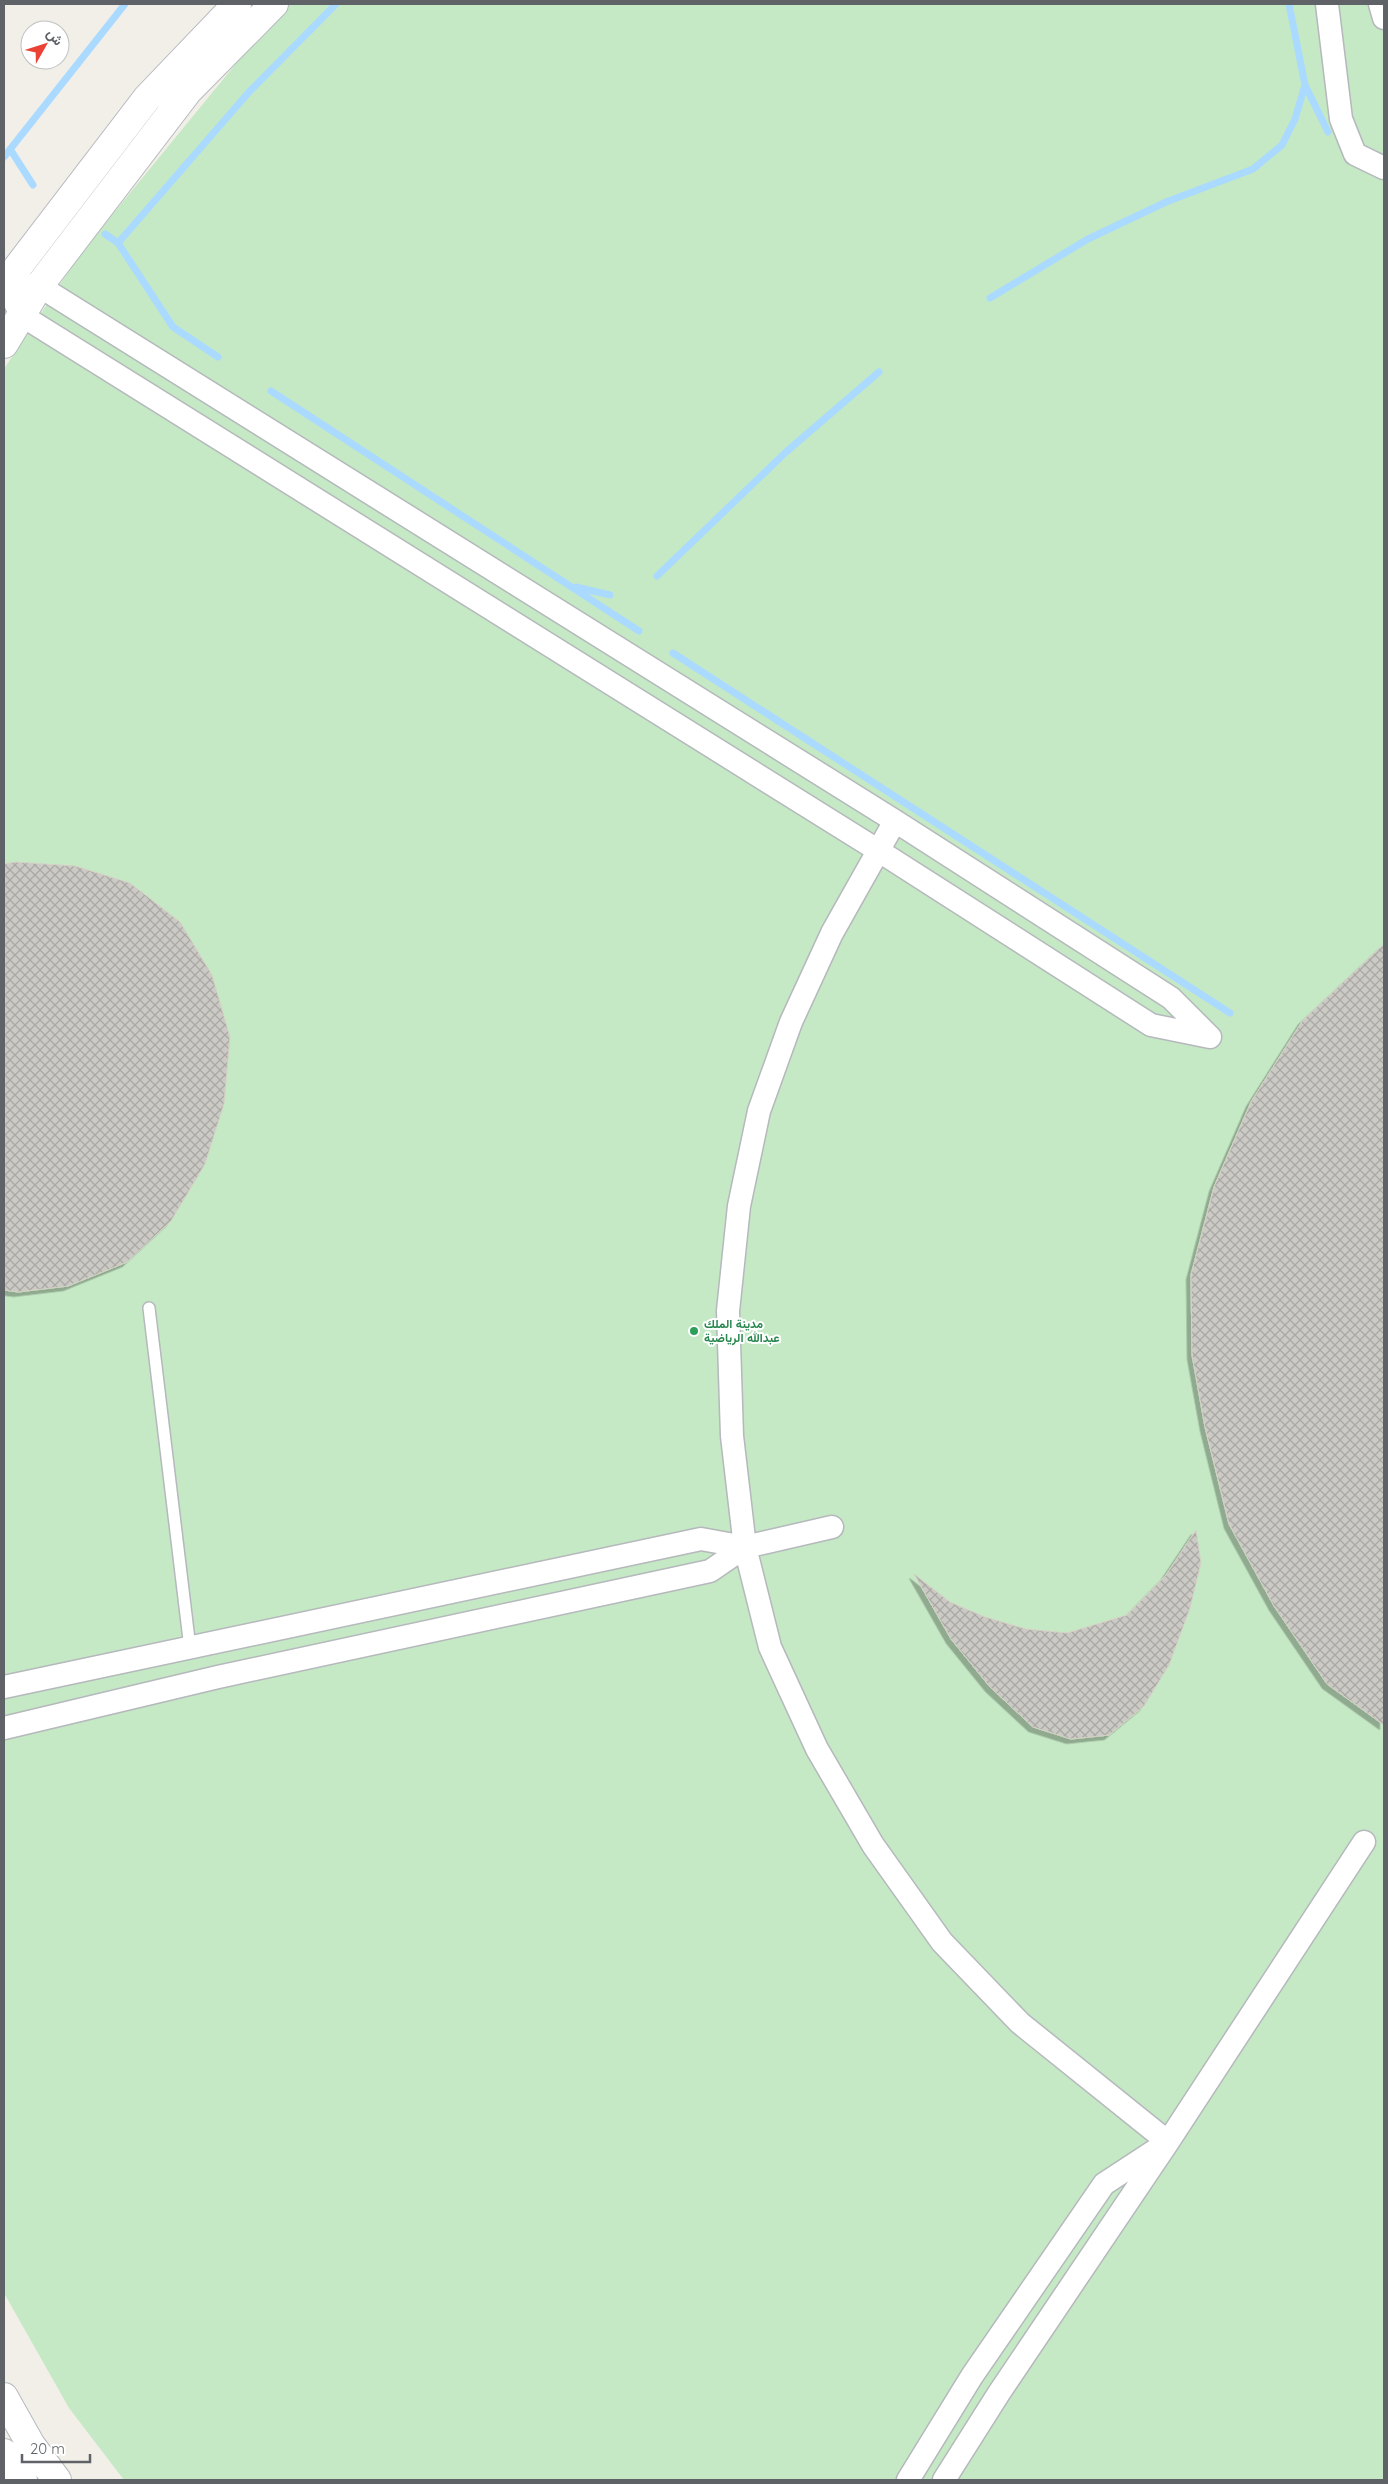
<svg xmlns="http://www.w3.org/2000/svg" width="1388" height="2484" viewBox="0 0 1388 2484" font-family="Quicksand,Vazirmatn,sans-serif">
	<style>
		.grass { fill: #c5e8c5 }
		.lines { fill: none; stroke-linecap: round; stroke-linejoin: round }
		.stream { stroke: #aadaff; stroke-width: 7 }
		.building { fill: url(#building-cross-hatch); stroke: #d6d1c6; filter: url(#shadow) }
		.service-casing { stroke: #b5b8bc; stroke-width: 14 }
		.minor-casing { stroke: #b5b8bc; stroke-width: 25 }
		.secondary-casing { stroke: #b6babf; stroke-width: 30 }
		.service { stroke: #fff; stroke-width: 11 }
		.minor { stroke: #fff; stroke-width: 22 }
		.secondary { stroke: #fff; stroke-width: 28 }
		.leisure-dot { fill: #2e9e5b; stroke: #fff; stroke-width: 2 }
		.labels { text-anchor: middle; stroke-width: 4; stroke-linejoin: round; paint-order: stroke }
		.leisure-label { font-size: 12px; font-weight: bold; fill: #27864d; stroke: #fff; text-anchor: start }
	</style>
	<defs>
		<pattern id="building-cross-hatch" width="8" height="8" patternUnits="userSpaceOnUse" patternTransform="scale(1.25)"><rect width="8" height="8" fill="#cccac5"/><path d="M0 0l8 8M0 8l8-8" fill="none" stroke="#a9a8a4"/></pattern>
		<filter id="shadow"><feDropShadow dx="-4.5" dy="4.5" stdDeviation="0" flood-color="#0004"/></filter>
	</defs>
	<rect width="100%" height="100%" fill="#f1efe8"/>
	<path class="grass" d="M285 4H1384V2480H124L69 2408 4 2293V369L80 254Z"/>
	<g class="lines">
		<path class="stream" d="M1289 4 1305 85 1328 132
			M10 149 33 185
			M4 157 125 4
			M105 234 118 243 173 327 218 357
			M118 243 249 92 336 4
			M990 298 1088 239 1166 202 1253 169 1282 145 1295 119 1305 85
			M271 391 639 631
			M657 576 786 452 879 372
			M576 587 610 595
			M673 653 1230 1013"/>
	</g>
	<path class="building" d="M15 862 75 866 130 883 180 922 212 975 230 1037 224 1104 205 1164 171 1221 127 1262 68 1286 18 1292 4 1290V864Z
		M1384 944V1725L1327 1684 1274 1606 1229 1524 1205 1427 1192 1355 1191 1275 1214 1187 1251 1102 1303 1020Z
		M1196 1530 1201 1563 1190 1608 1169 1665 1144 1706 1109 1735 1071 1739 1033 1727 990 1687 951 1639 914 1574 950 1602 985 1617 1026 1629 1067 1633 1127 1615 1166 1575Z"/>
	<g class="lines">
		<g class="service-casing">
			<path id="service" d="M149 1308 190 1648"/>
		</g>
		<g class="minor-casing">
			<path id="minor" d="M1327 4 1341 119 1355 154 1384 168
				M1380 4 1384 18
				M5 283 21 315 879 851 1151 1025 1210 1037
				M23 285 39 286 895 821 1171 998 1210 1037
				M895 821 832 933 791 1022 759 1111 739 1206 728 1311 732 1436 745 1547 770 1647 817 1749 873 1845 942 1942 1020 2023 1168 2142
				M4 1687 701 1539 745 1547
				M4 1728 218 1677 710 1571 745 1547 832 1527
				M908 2480 972 2376 1104 2184 1159 2148
				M944 2480 999 2393 1168 2142 1364 1842"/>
		</g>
		<g class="secondary-casing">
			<path id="secondary" d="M4 285 147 98 237 4
				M4 344 39 286 188 91 274 4
				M4 2397 31 2445 57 2480
				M4 2453 23 2480"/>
		</g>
		<use href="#service" class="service"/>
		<use href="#minor" class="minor"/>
		<use href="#secondary" class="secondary"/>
	</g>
	<circle class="leisure-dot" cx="694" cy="1331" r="5"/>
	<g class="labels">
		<g class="leisure-label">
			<text x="704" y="1328">مدينة الملك<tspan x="704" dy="14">عبدالله الرياضية</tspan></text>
		</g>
	</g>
	<rect width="1388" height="2484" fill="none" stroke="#5f6368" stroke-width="10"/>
	<g transform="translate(45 45) rotate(51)"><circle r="24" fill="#ffffff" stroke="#bfc1c3"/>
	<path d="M0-4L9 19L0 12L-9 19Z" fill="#ea4335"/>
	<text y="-8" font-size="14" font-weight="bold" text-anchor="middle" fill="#5f6368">ش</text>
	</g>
	<path d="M22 2454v8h68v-8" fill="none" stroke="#5f6368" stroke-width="2.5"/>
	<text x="30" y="2454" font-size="15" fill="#5f6368" stroke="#ffffff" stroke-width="4" paint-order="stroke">20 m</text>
</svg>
